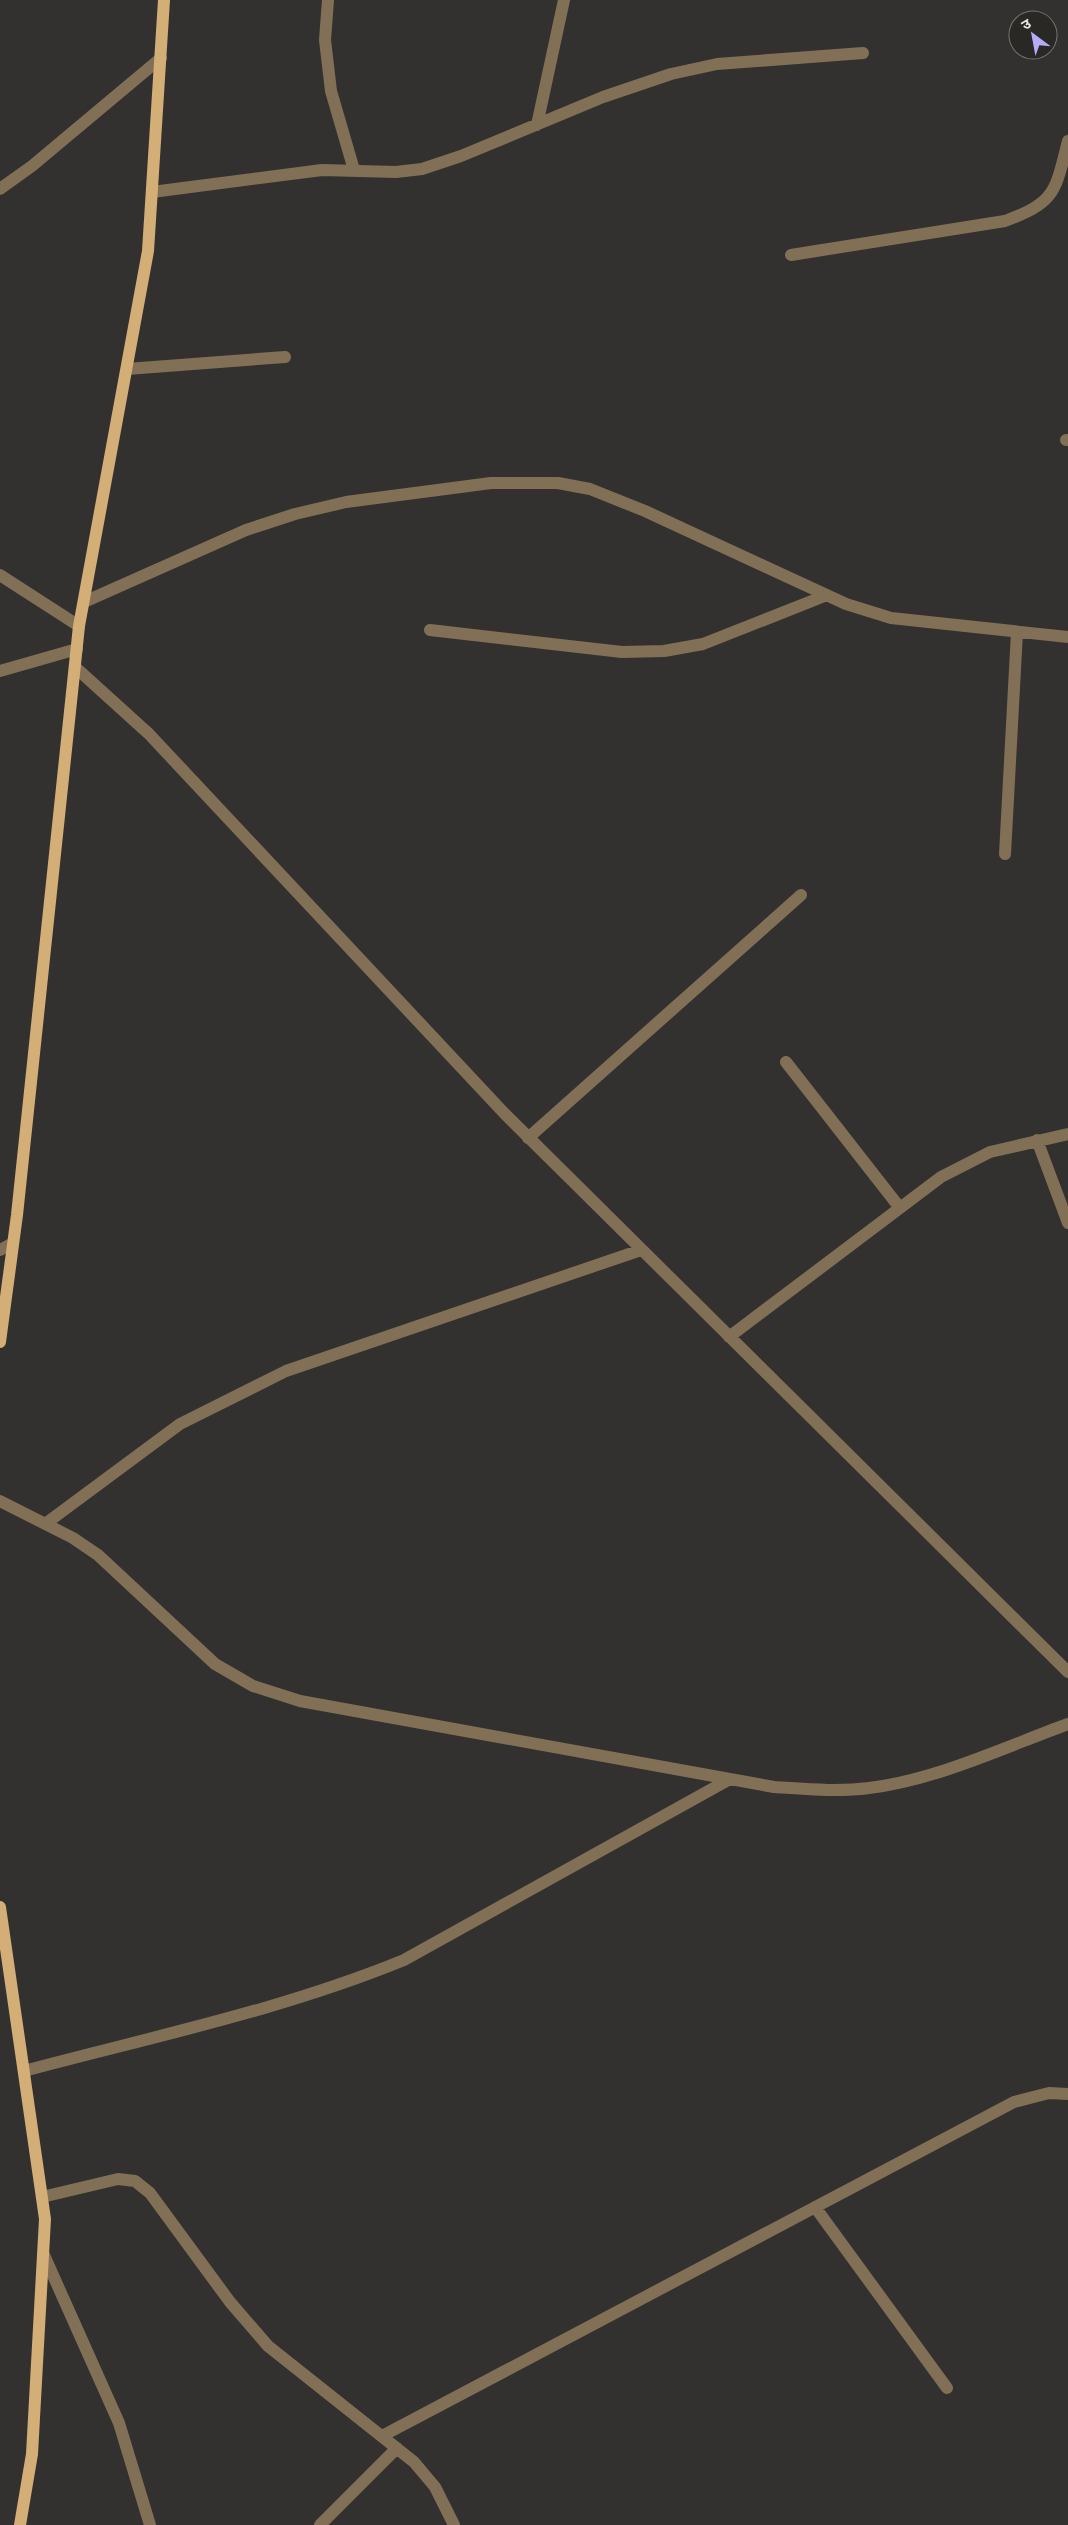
<svg xmlns="http://www.w3.org/2000/svg" width="1068" height="2525" viewBox="0 0 1068 2525" font-family="'Space Grotesk','Noto Sans Devanagari',sans-serif">
	<style>
		.lines { fill: none; stroke-linecap: round; stroke-linejoin: round }
		.minor { stroke: #827056; stroke-width: 12 }
		.major { stroke: #d3ae76; stroke-width: 12 }
	</style>
	<rect width="100%" height="100%" fill="#33312f"/>
	<g class="lines">
		<path class="minor" d="M328 0 325 40 331 91 354 170
			M537 125 564 0
			M0 189 32 166 161 58
			M152 192 322 170 396 172 422 169 461 156 603 97 671 74 717 64 863 53
			M791 255 1005 221C1056 202 1055 192 1068 141
			M127 369 285 357
			M1066 440H1068
			M0 575 79 626
			M84 602 246 530 295 514 346 502 491 483H558L590 489 645 511 846 604 891 618 1068 637
			M430 630 622 652 664 651 703 644 827 595
			M75 667 149 734 504 1113 1068 1672
			M0 671 77 649
			M1005 854 1017 632
			M786 1062 900 1208
			M528 1138 801 895
			M1037 1140 1068 1223
			M0 1250 13 1243
			M729 1337 941 1177 990 1152 1068 1134
			M0 1501 73 1538 98 1555 215 1664 253 1686 300 1701 774 1787C806 1789 838 1792 869 1788 936 1780 1005 1747 1068 1724
			M45 1524 180 1424 286 1371 641 1250
			M24 2071C151 2037 282 2010 404 1960L730 1779
			M42 2197 118 2179 135 2181 150 2193 230 2302 268 2346 414 2462 435 2487 454 2525
			M815 2207 947 2388
			M44 2255 119 2423 150 2525
			M382 2436 1014 2102 1049 2093 1068 2094
			M320 2525 397 2448"/>
		<path class="major" d="M0 1342 17 1215 79 626 148 251 164 0
			M0 1907 45 2219 32 2454 20 2525"/>
	</g>
	<g transform="translate(1033 35) rotate(328)"><circle r="24" fill="#292825" stroke="#757472"/>
	<path d="M0-4L9 19L0 12L-9 19Z" fill="#b3adf9"/>
	<text y="-8" font-size="14" font-weight="bold" text-anchor="middle" fill="#e7e6e5">उ</text>
	</g>
</svg>
